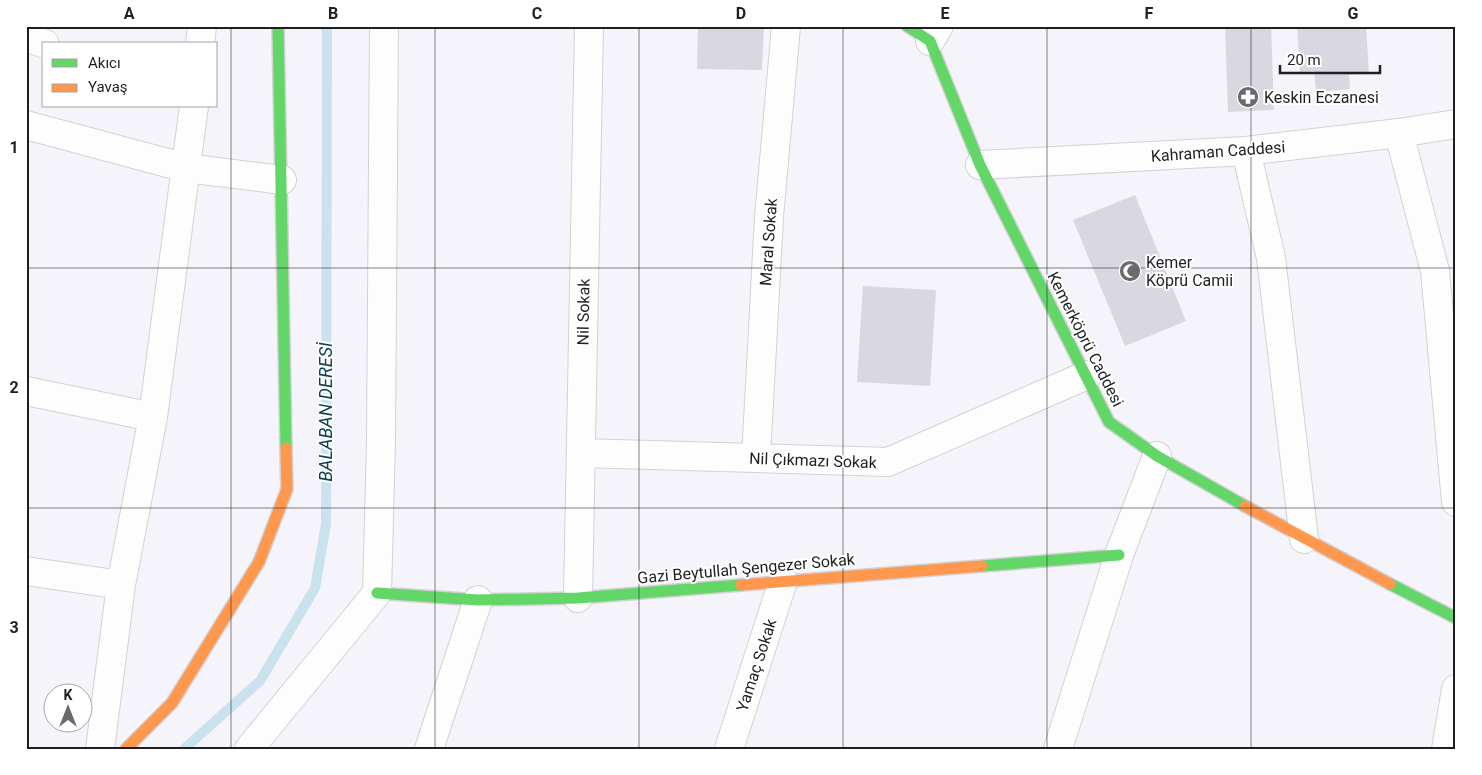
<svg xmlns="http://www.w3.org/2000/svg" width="1482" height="775" viewBox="0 0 1482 775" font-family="Roboto,sans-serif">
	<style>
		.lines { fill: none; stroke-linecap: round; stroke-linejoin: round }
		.stream { stroke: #cae2ee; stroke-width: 10 }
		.building { fill: #d9d7e0 }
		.street-casing { stroke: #d2d1d5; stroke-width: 30 }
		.fast-casing { stroke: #d2d1d5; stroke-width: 14 }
		.slow-casing { stroke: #d2d1d5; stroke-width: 14 }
		.street { stroke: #fefdfe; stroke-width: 28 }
		.fast { stroke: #63d668; stroke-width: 11 }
		.slow { stroke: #ff974d; stroke-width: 11 }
		.grid { fill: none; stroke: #1f1e21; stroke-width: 1; stroke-opacity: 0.55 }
		.labels { text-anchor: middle; stroke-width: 4; stroke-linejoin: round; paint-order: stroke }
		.poi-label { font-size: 16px; fill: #1f1e21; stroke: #fff; text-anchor: start }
		.street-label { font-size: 16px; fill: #1f1e21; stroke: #fff }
		.water-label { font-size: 18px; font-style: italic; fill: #104151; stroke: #fff }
		.neatline { fill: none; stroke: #1f1e21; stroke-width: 2 }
		.grid-label { font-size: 16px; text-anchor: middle; font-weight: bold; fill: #1f1e21 }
	</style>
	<rect width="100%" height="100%" fill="#f5f4fa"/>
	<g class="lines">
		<path class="stream" d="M184 749 260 681 315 588 326 524 327 26"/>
	</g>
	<path class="building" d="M698 26H764L762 70 697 69Z
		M1225 26H1271L1274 110 1228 112Z
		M1297 26H1366L1369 74 1349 75 1350 89 1316 92 1314 71 1300 72Z
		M1135 195 1186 321 1125 346 1073 220Z
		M863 286 936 290 930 386 857 382Z"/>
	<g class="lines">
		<g class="street-casing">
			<path id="street" d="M26 37 45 44
				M930 41 939 26
				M200 44 202 26
				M26 125 186 168 282 180
				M1399 133 1435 271 1456 502
				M1246 151 1271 258 1304 539
				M980 165 1246 151 1399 133 1456 124
				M26 391 153 417
				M581 453 888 462 1087 375
				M756 458 769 217 786 26
				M26 571 121 585
				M578 598 589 26
				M100 749 121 585 153 417 194 106
				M249 749 377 593 381 441 384 26
				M429 749 478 600
				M729 749 783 581
				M1058 749 1119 555 1157 456
				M1446 749 1456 689"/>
		</g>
		<g class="fast-casing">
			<path id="fast" d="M278 26 286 448
				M907 26 930 41 980 165 1109 422 1157 456 1245 506
				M982 566 1119 555
				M1390 584 1456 618
				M377 593 478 600 578 598 741 585"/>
		</g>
		<g class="slow-casing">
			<path id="slow" d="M1245 506 1390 584
				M741 585 982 566
				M126 749 172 703 259 562 287 489 286 448"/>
		</g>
		<use href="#street" class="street"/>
		<use href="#fast" class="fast"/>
		<use href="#slow" class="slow"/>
	</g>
	<path class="grid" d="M231 26V749M435 26V749M639 26V749M843 26V749M1047 26V749M1251 26V749M26 268H1456M26 508H1456"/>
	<defs>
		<g id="pharmacy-disc" transform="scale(1.125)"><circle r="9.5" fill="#6a696d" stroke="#fff"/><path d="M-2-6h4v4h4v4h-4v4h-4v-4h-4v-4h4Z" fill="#fff"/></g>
		<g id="mosque-disc" transform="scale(1.125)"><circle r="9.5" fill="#6a696d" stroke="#fff"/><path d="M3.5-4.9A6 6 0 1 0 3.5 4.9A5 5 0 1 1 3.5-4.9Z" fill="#fff"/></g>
	</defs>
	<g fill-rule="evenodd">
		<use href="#pharmacy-disc" x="1248" y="97"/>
		<use href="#mosque-disc" x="1130" y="271"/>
	</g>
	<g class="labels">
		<g class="poi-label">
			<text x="1264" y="103">Keskin Eczanesi</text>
			<text x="1146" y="268">Kemer<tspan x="1146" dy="18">Köprü Camii</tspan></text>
		</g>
		<g class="street-label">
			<text transform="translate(1218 151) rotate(-4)" y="6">Kahraman Caddesi</text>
			<text transform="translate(768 242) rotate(-86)" y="6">Maral Sokak</text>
			<text transform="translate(583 312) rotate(-89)" y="6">Nil Sokak</text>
			<text transform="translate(1086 339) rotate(63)" y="6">Kemerköprü Caddesi</text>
			<text transform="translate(813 460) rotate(2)" y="6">Nil Çıkmazı Sokak</text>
			<text transform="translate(746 568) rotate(-5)" y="6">Gazi Beytullah Şengezer Sokak</text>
			<text transform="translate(756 665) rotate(-72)" y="6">Yamaç Sokak</text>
		</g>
		<g class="water-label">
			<text transform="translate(326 412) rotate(-90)" y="6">BALABAN DERESİ</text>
		</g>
	</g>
	<rect width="1482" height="775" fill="none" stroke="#ffffff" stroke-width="55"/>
	<rect x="42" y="42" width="175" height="65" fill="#ffffff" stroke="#a5a5a6"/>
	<rect x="52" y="59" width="25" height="8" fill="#63d668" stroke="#a5a5a6"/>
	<text x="88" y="68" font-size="15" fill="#1f1e21">Akıcı</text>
	<rect x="52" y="84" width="25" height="8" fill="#ff974d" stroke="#a5a5a6"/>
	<text x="88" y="92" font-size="15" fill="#1f1e21">Yavaş</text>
	<g transform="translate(68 708)"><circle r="24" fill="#ffffff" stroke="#a5a5a6"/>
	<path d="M0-4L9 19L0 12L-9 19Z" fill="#6a696d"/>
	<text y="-8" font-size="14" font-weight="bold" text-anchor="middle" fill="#1f1e21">K</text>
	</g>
	<path d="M1280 65v8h100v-8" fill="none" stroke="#1f1e21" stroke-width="2.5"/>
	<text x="1287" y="65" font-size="15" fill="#1f1e21" stroke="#ffffff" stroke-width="4" paint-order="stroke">20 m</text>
	<rect x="28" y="28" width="1426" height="720" class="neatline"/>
	<g class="grid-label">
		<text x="129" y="19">A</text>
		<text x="333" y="19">B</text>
		<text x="537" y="19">C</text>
		<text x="741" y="19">D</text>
		<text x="945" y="19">E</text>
		<text x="1149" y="19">F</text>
		<text x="1353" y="19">G</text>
		<text x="14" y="153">1</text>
		<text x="14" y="393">2</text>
		<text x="14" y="633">3</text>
	</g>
</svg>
